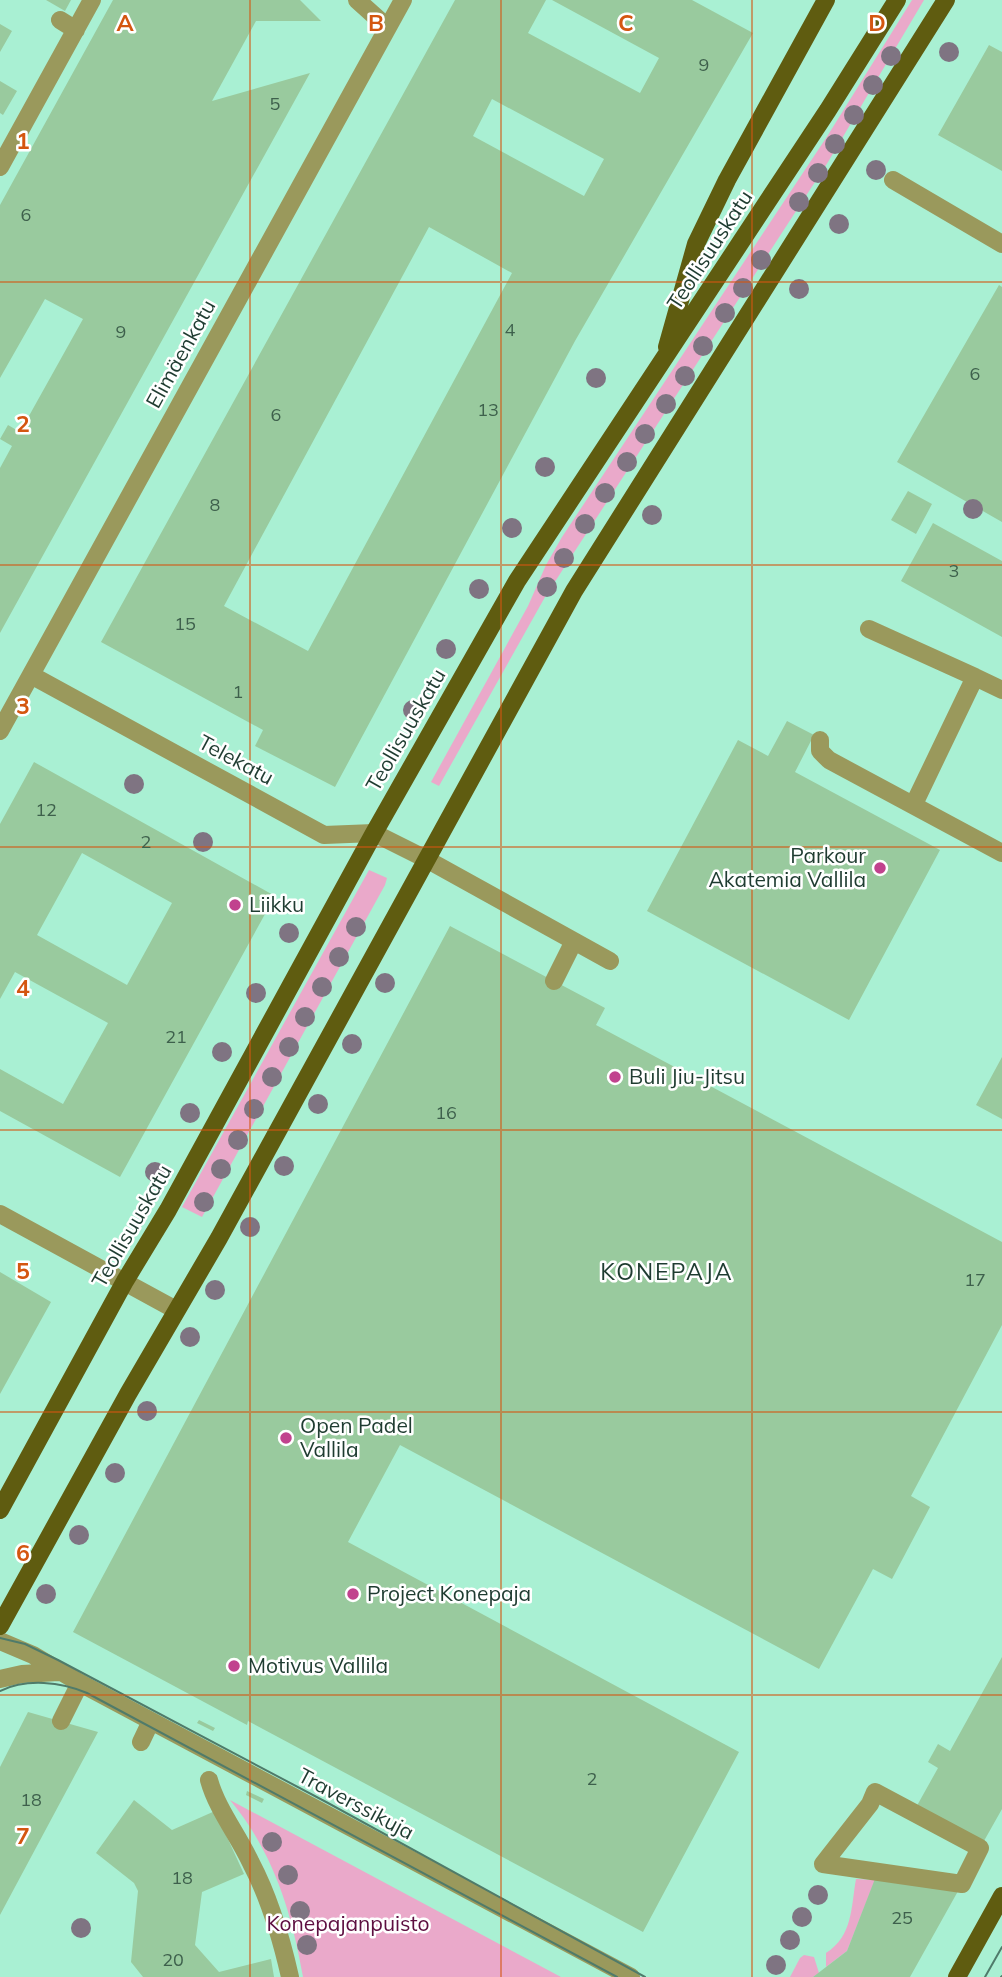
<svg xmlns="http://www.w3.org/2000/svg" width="1002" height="1977" viewBox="0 0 1002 1977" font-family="Mulish,sans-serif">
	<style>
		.green { fill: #eaa9ca }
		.building { fill: #99ca9e; fill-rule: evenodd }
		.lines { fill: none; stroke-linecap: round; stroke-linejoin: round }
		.minor { stroke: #9a995c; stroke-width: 18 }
		.major { stroke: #5f5c10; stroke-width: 18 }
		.tram { stroke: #4f7b6a; stroke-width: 2 }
		.tree { fill: #7f7482 }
		.grid { fill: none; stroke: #d45610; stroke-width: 2; stroke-opacity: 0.55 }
		.poi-dot { fill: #c1428e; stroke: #fff; stroke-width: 2.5 }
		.labels { text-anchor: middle; stroke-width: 5; stroke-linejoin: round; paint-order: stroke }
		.number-label { font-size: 18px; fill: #3e604c }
		.street-label { font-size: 21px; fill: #1f3c31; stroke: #fff }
		.poi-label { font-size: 21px; fill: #1f3c31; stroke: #fff; text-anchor: start }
		.park-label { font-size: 21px; fill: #5d0e40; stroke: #fff }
		.neighbourhood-label { font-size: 23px; letter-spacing: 2px; fill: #1f3c31; stroke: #fff }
		.grid-label { font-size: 23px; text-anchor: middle; font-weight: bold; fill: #d45610; stroke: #fff; stroke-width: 5; stroke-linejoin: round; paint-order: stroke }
	</style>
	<rect width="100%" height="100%" fill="#a9f0d3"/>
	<path class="green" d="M912 0H924L828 162 545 597 439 786 431 782 528 606 546 565 562 537 828 135Z
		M369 870 387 878 385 885 202 1217 182 1207Z
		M230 1800 561 1977H303C292 1913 273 1851 230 1800Z
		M856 1879 875 1880 847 1951 826 1967V1953C853 1936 851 1907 856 1879Z
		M804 1955 814 1957 819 1973 813 1977H790L800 1958Z"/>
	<path class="building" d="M46 0H71L65 11Z
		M113 0H300L321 21H256L212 101 310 73 0 633V468L12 446 0 439 8 425 20 432 83 319 45 299 0 378V205Z
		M455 0H546L528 33 640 93 659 58 552 0H692L753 33 575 341 335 787 255 746 263 730 101 642ZM492 99 604 159 584 196 473 136ZM429 227 512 273 308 651 224 606Z
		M0 24 12 31 0 52Z
		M989 45 1002 52V171L938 135Z
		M0 81 17 91 3 115 0 113Z
		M999 285 1002 287V522L897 462Z
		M908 491 932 504 916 534 891 520Z
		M933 523 1002 561V637L901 581Z
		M787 721 814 735 795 772 940 850 849 1020 647 911 738 740 768 756Z
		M34 762 275 896 120 1177 0 1111V1069L63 1104 108 1023 15 972 0 999V824ZM82 853 172 903 127 985 37 935Z
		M450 926 605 1008 596 1025 1002 1242V1325L911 1496 930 1507 892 1579 873 1569 819 1669 400 1445 348 1542 739 1752 643 1932 248 1721 247 1725 73 1632Z
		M1002 1057V1119L976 1105Z
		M0 1272 51 1302 0 1394Z
		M1002 1657V1809L980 1848 914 1811 938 1768 928 1762 938 1744 950 1751Z
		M28 1712 98 1732 0 1915V1767Z
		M199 1720 215 1728 213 1731 197 1723Z
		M247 1791 264 1799 262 1803 246 1795Z
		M134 1800 172 1830 215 1811 244 1874 202 1892 195 1945 219 1972 271 1959 274 1977H143L131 1962 138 1891 134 1883 96 1853Z
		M878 1871 962 1884 910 1977H813L847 1951Z"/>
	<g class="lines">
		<path class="minor" d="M357 0 387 27
			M60 20 76 30
			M0 167 92 0
			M893 180 1002 244
			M869 629 975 677 914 804
			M31 675 324 835 374 833 426 859 610 961
			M975 677 1002 690
			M0 731 403 0
			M820 740V751L829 760 1002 853
			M554 981 574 941
			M0 1214 176 1310
			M0 1641 33 1655 80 1683 631 1977
			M0 1679 22 1674 59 1672
			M61 1721 80 1683
			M141 1742 151 1721
			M209 1780C217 1809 238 1835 251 1863 270 1899 281 1937 290 1977
			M875 1792 980 1848 962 1884 823 1864 870 1804Z"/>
		<path class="major" d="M667 347 696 244 727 180 826 0
			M0 1510 125 1281 168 1210 374 833 517 581 828 110 897 0
			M0 1626 128 1394 219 1238 574 591 946 0
			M957 1977 1002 1896"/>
		<path class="tram" d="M0 1638 25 1644 58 1660 328 1803 645 1977
			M0 1691C27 1678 61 1682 87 1693L617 1977
			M985 1977 1002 1947
			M1001 1977 1002 1976"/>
	</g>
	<g class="tree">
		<circle cx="949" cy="52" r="10"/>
		<circle cx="891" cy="56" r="10"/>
		<circle cx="873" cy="85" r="10"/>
		<circle cx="854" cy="115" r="10"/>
		<circle cx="835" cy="144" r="10"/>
		<circle cx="876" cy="170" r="10"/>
		<circle cx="818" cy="173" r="10"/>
		<circle cx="799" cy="202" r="10"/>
		<circle cx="839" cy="224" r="10"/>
		<circle cx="761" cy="260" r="10"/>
		<circle cx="743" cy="288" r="10"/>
		<circle cx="799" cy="289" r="10"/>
		<circle cx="725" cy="313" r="10"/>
		<circle cx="703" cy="346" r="10"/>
		<circle cx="685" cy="376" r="10"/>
		<circle cx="596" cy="378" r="10"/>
		<circle cx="666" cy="404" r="10"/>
		<circle cx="645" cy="434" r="10"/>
		<circle cx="627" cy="462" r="10"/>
		<circle cx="545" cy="467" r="10"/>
		<circle cx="605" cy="493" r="10"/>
		<circle cx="973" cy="509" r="10"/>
		<circle cx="652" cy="515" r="10"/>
		<circle cx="585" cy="524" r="10"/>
		<circle cx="512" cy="528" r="10"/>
		<circle cx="564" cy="558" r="10"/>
		<circle cx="547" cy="587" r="10"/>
		<circle cx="479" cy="589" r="10"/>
		<circle cx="446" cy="649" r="10"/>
		<circle cx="413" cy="710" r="10"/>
		<circle cx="134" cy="784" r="10"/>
		<circle cx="203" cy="842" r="10"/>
		<circle cx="356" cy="927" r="10"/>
		<circle cx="289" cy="933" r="10"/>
		<circle cx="339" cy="957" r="10"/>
		<circle cx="385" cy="983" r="10"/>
		<circle cx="322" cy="987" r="10"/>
		<circle cx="256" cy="993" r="10"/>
		<circle cx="305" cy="1017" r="10"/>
		<circle cx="352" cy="1044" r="10"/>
		<circle cx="289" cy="1047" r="10"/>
		<circle cx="222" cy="1052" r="10"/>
		<circle cx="272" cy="1077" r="10"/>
		<circle cx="318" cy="1104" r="10"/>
		<circle cx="254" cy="1109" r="10"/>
		<circle cx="190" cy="1113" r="10"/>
		<circle cx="238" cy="1140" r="10"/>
		<circle cx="284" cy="1166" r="10"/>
		<circle cx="221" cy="1169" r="10"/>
		<circle cx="155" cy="1172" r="10"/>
		<circle cx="204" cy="1202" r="10"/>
		<circle cx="250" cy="1227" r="10"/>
		<circle cx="215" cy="1290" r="10"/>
		<circle cx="190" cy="1337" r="10"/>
		<circle cx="147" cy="1411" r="10"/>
		<circle cx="115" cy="1473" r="10"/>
		<circle cx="79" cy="1535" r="10"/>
		<circle cx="46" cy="1594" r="10"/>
		<circle cx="272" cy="1842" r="10"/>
		<circle cx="288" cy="1875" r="10"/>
		<circle cx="818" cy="1895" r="10"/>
		<circle cx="300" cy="1911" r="10"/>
		<circle cx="802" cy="1917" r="10"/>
		<circle cx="81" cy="1928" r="10"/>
		<circle cx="790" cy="1940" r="10"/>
		<circle cx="307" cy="1945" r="10"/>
		<circle cx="776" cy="1965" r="10"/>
	</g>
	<path class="grid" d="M250 0V1977M501 0V1977M752 0V1977M0 282H1002M0 565H1002M0 847H1002M0 1130H1002M0 1412H1002M0 1695H1002"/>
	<g class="poi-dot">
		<circle cx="880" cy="868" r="7"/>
		<circle cx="235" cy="905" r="7"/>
		<circle cx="615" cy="1077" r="7"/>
		<circle cx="286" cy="1438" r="7"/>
		<circle cx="353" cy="1594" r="7"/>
		<circle cx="234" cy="1666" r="7"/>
	</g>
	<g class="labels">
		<g class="number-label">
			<text x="704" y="71">9</text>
			<text x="275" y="110">5</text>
			<text x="26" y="221">6</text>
			<text x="510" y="336">4</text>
			<text x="121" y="338">9</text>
			<text x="975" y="380">6</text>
			<text x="488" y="416">13</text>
			<text x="276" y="421">6</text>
			<text x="215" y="511">8</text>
			<text x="954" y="577">3</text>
			<text x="185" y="630">15</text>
			<text x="238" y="698">1</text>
			<text x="46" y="816">12</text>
			<text x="146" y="848">2</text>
			<text x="176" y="1043">21</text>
			<text x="446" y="1119">16</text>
			<text x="975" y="1286">17</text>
			<text x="592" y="1785">2</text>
			<text x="31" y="1806">18</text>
			<text x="182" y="1884">18</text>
			<text x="902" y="1924">25</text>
			<text x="173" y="1966">20</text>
		</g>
		<g class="street-label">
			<text transform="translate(710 250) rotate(-57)" y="7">Teollisuuskatu</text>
			<text transform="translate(181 354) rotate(-61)" y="7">Elimäenkatu</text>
			<text transform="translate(406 730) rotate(-60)" y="7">Teollisuuskatu</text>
			<text transform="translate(236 760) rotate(28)" y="7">Telekatu</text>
			<text transform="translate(132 1226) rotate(-60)" y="7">Teollisuuskatu</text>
			<text transform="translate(356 1804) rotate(28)" y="7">Traverssikuja</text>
		</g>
		<g class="poi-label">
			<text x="866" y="863" text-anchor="end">Parkour<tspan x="866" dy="24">Akatemia Vallila</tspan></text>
			<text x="249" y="912">Liikku</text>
			<text x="629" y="1084">Buli Jiu-Jitsu</text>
			<text x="300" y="1433">Open Padel<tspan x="300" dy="24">Vallila</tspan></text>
			<text x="367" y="1601">Project Konepaja</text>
			<text x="248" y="1673">Motivus Vallila</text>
		</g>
		<g class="park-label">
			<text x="348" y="1931">Konepajanpuisto</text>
		</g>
		<g class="neighbourhood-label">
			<text x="667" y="1280">KONEPAJA</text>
		</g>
	</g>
	<g class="grid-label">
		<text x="125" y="31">A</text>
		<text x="376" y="31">B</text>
		<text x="626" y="31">C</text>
		<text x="877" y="31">D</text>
		<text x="23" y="149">1</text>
		<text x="23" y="432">2</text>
		<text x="23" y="714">3</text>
		<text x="23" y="996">4</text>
		<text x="23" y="1279">5</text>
		<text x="23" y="1561">6</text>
		<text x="23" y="1844">7</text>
	</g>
</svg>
